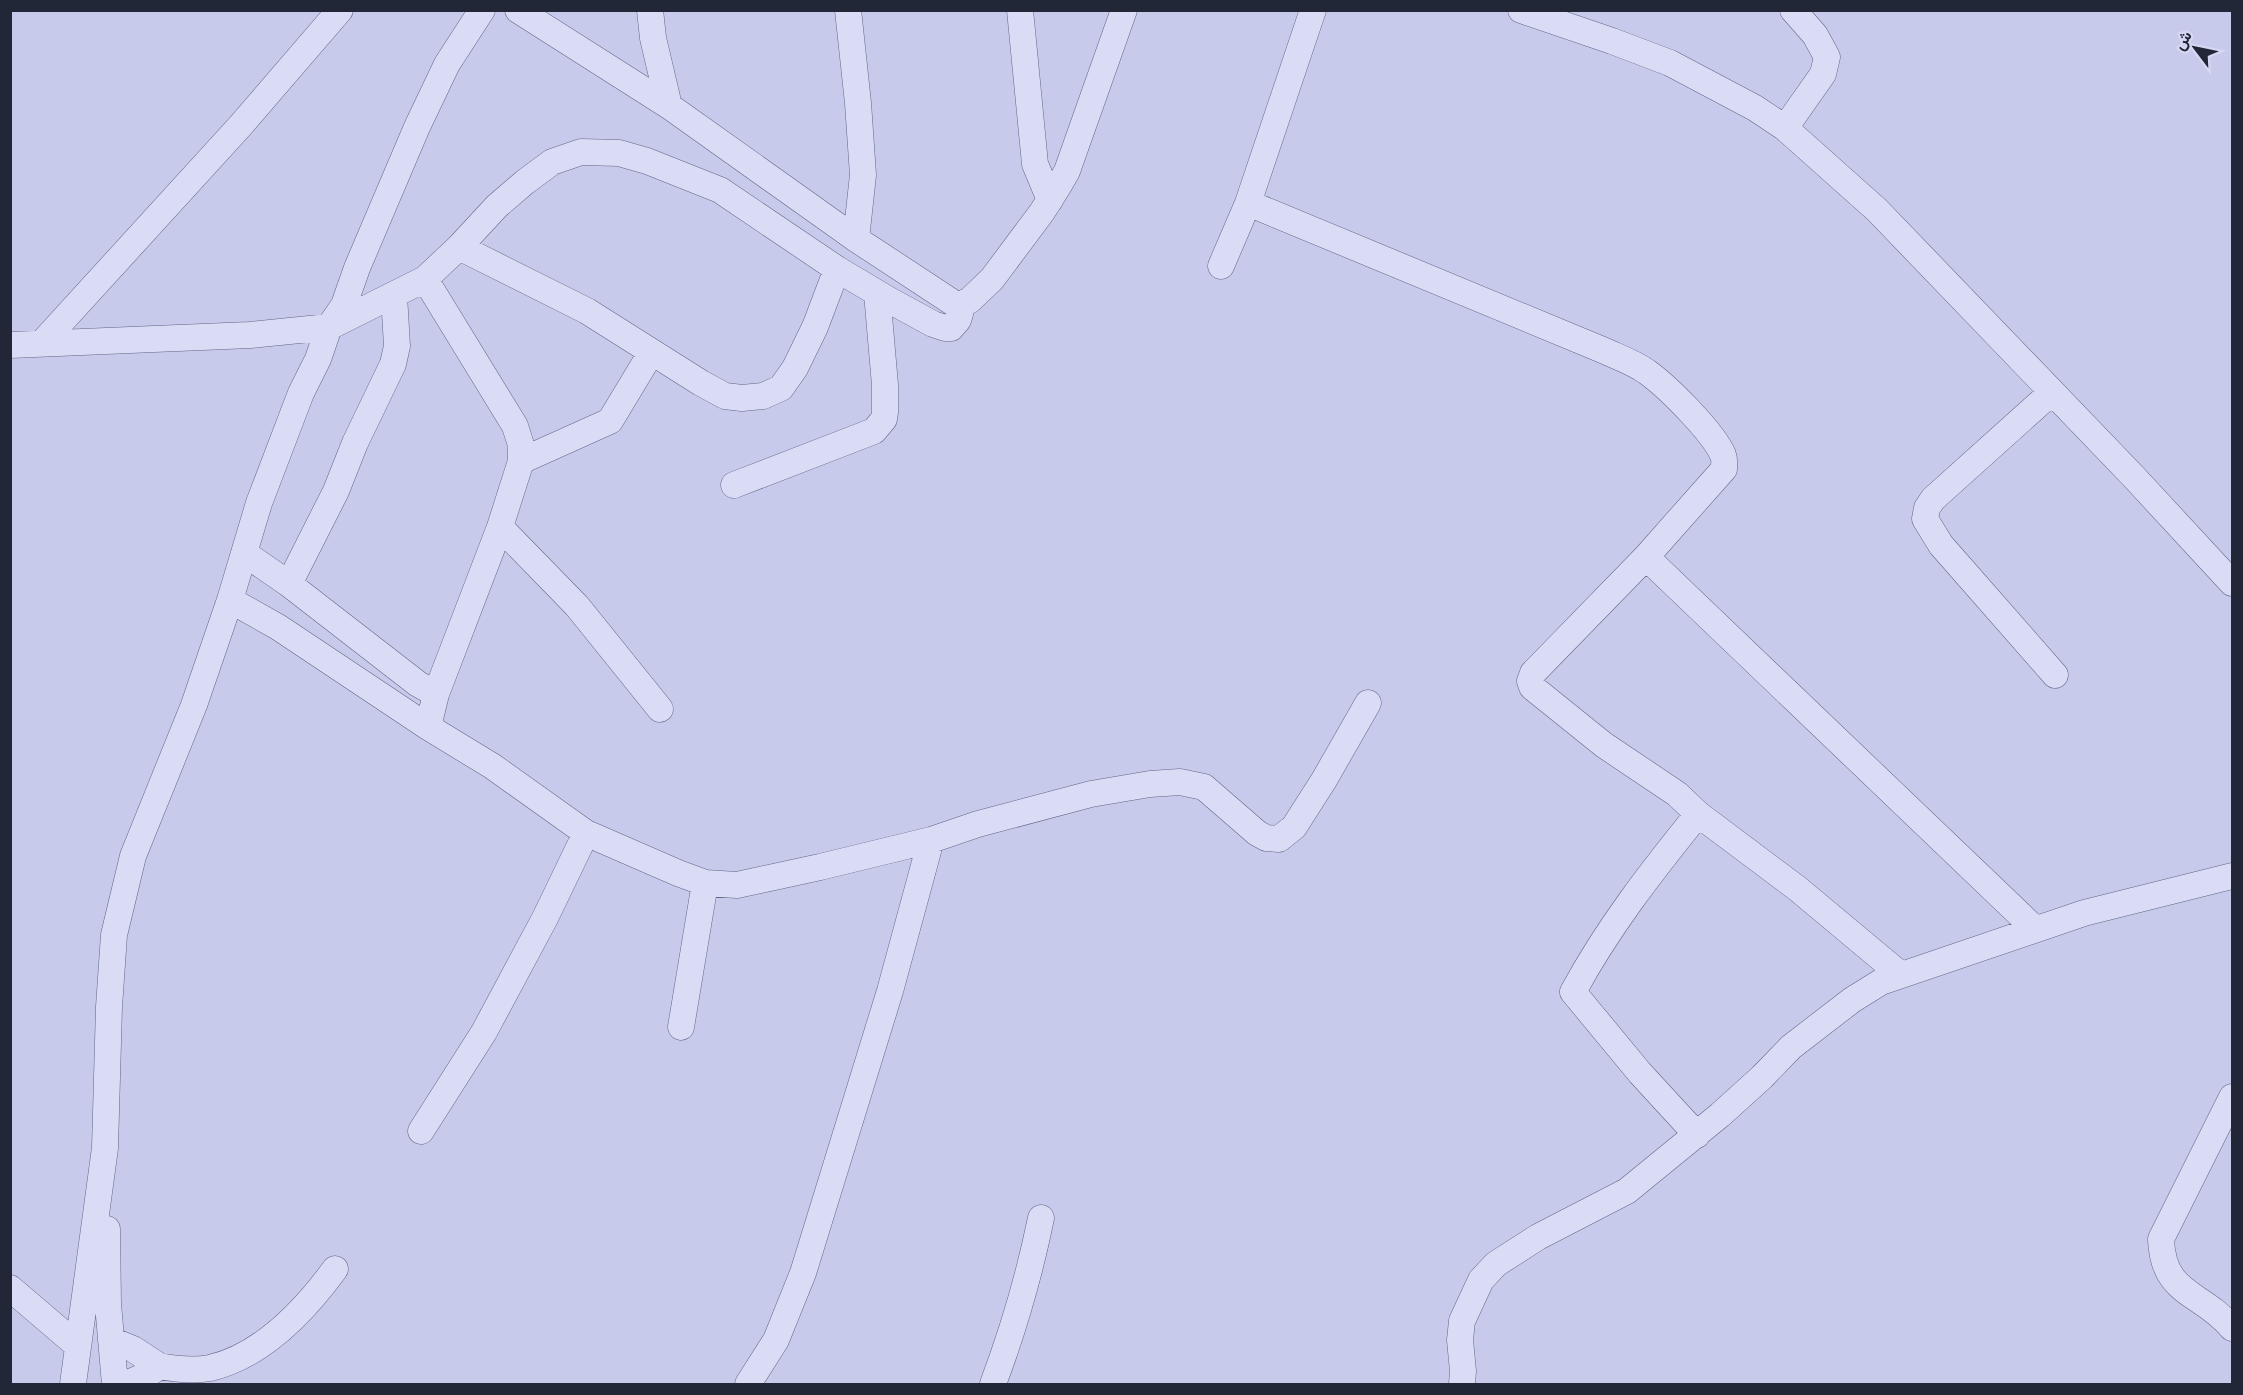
<svg xmlns="http://www.w3.org/2000/svg" width="2243" height="1395" viewBox="0 0 2243 1395" font-family="'Source Serif 4',Vazirmatn,serif">
	<style>
		.lines { fill: none; stroke-linecap: round; stroke-linejoin: round }
		.minor-casing { stroke: #5e6785; stroke-width: 27 }
		.minor { stroke: #dadcf6; stroke-width: 26 }
	</style>
	<rect width="100%" height="100%" fill="#c8caeb"/>
	<g class="lines">
		<g class="minor-casing">
			<path id="minor" d="M518 10 669 106 856 239 958 306
				M650 10 653 38 669 106
				M848 10 858 103 863 175 856 239
				M1020 10 1035 164 1050 200
				M1521 10 1612 41 1670 63 1755 108 1785 128 1877 210 2133 476 2232 583
				M1785 128 1823 74 1827 57 1815 35 1793 10
				M1248 203 1605 351C1618 357 1635 363 1647 372 1668 387 1713 432 1723 455 1725 460 1724 464 1724 469L1646 557 2035 929
				M459 247 587 311 701 383 725 396 742 398 763 396 781 388 795 368 815 327 837 269
				M1221 266 1248 203 1313 10
				M425 279 515 426 521 445V461L500 527 436 694 428 727
				M42 343 241 125 340 10
				M10 345 250 335 329 327 425 279 459 247 497 206 525 182 552 162 581 152 619 153 647 161 720 190 837 269 889 300 933 324 945 328H951L958 320 960 314 958 306 970 300 992 279 1042 212 1059 185 1067 171 1124 10
				M2052 392 1933 499 1927 508 1925 519 1941 545 2055 675
				M521 461 610 421 651 353
				M734 485 874 431 884 419 885 412V385L877 293
				M500 527 577 606 660 709
				M244 553 289 584 418 684 436 694
				M1646 557 1533 673 1530 681 1532 687 1604 745 1677 794 1698 814 1798 889 1901 975
				M289 584 336 491 355 443 393 364 397 346 394 295
				M230 600 278 627 428 727 492 766 586 833 678 873 705 883 737 885 820 867 931 840 978 824 1091 794 1150 784 1180 782 1204 787 1257 833 1266 838 1279 839 1294 827 1324 780 1368 703
				M681 1027 705 883
				M2232 1097 2161 1239C2163 1296 2201 1291 2232 1328
				M421 1131 484 1032 545 918 586 833
				M1697 1135 1640 1073 1573 992C1608 927 1652 871 1698 814
				M107 1229 108 1304 115 1384
				M10 1288 78 1346
				M111 1340 133 1349 159 1366 147 1375 126 1384
				M159 1366C175 1369 194 1371 210 1368 262 1356 305 1310 335 1269
				M73 1384 105 1148 109 1007 114 935 133 856 194 705 230 600 259 503 301 393 318 359 329 327 344 305 357 268 417 127 447 64 482 10
				M748 1384 776 1340 803 1273 890 991 931 840
				M993 1384C1014 1328 1029 1277 1041 1218
				M1462 1384 1463 1371 1460 1340 1462 1321 1481 1280 1496 1264 1538 1237 1627 1191 1720 1115 1762 1077 1791 1047 1852 1000 1881 982 2084 913 2232 876"/>
		</g>
		<use href="#minor" class="minor"/>
	</g>
	<rect width="2243" height="1395" fill="none" stroke="#212737" stroke-width="24"/>
	<g transform="translate(2195 48) rotate(302)" stroke="#d6d8f3" stroke-width="4.5" paint-order="stroke">
	<path d="M0-4.5L10 22L0 15L-10 22Z" fill="#212737"/>
	<text y="-9" font-size="16" font-weight="bold" text-anchor="middle" fill="#212737">ش</text>
	</g>
</svg>
